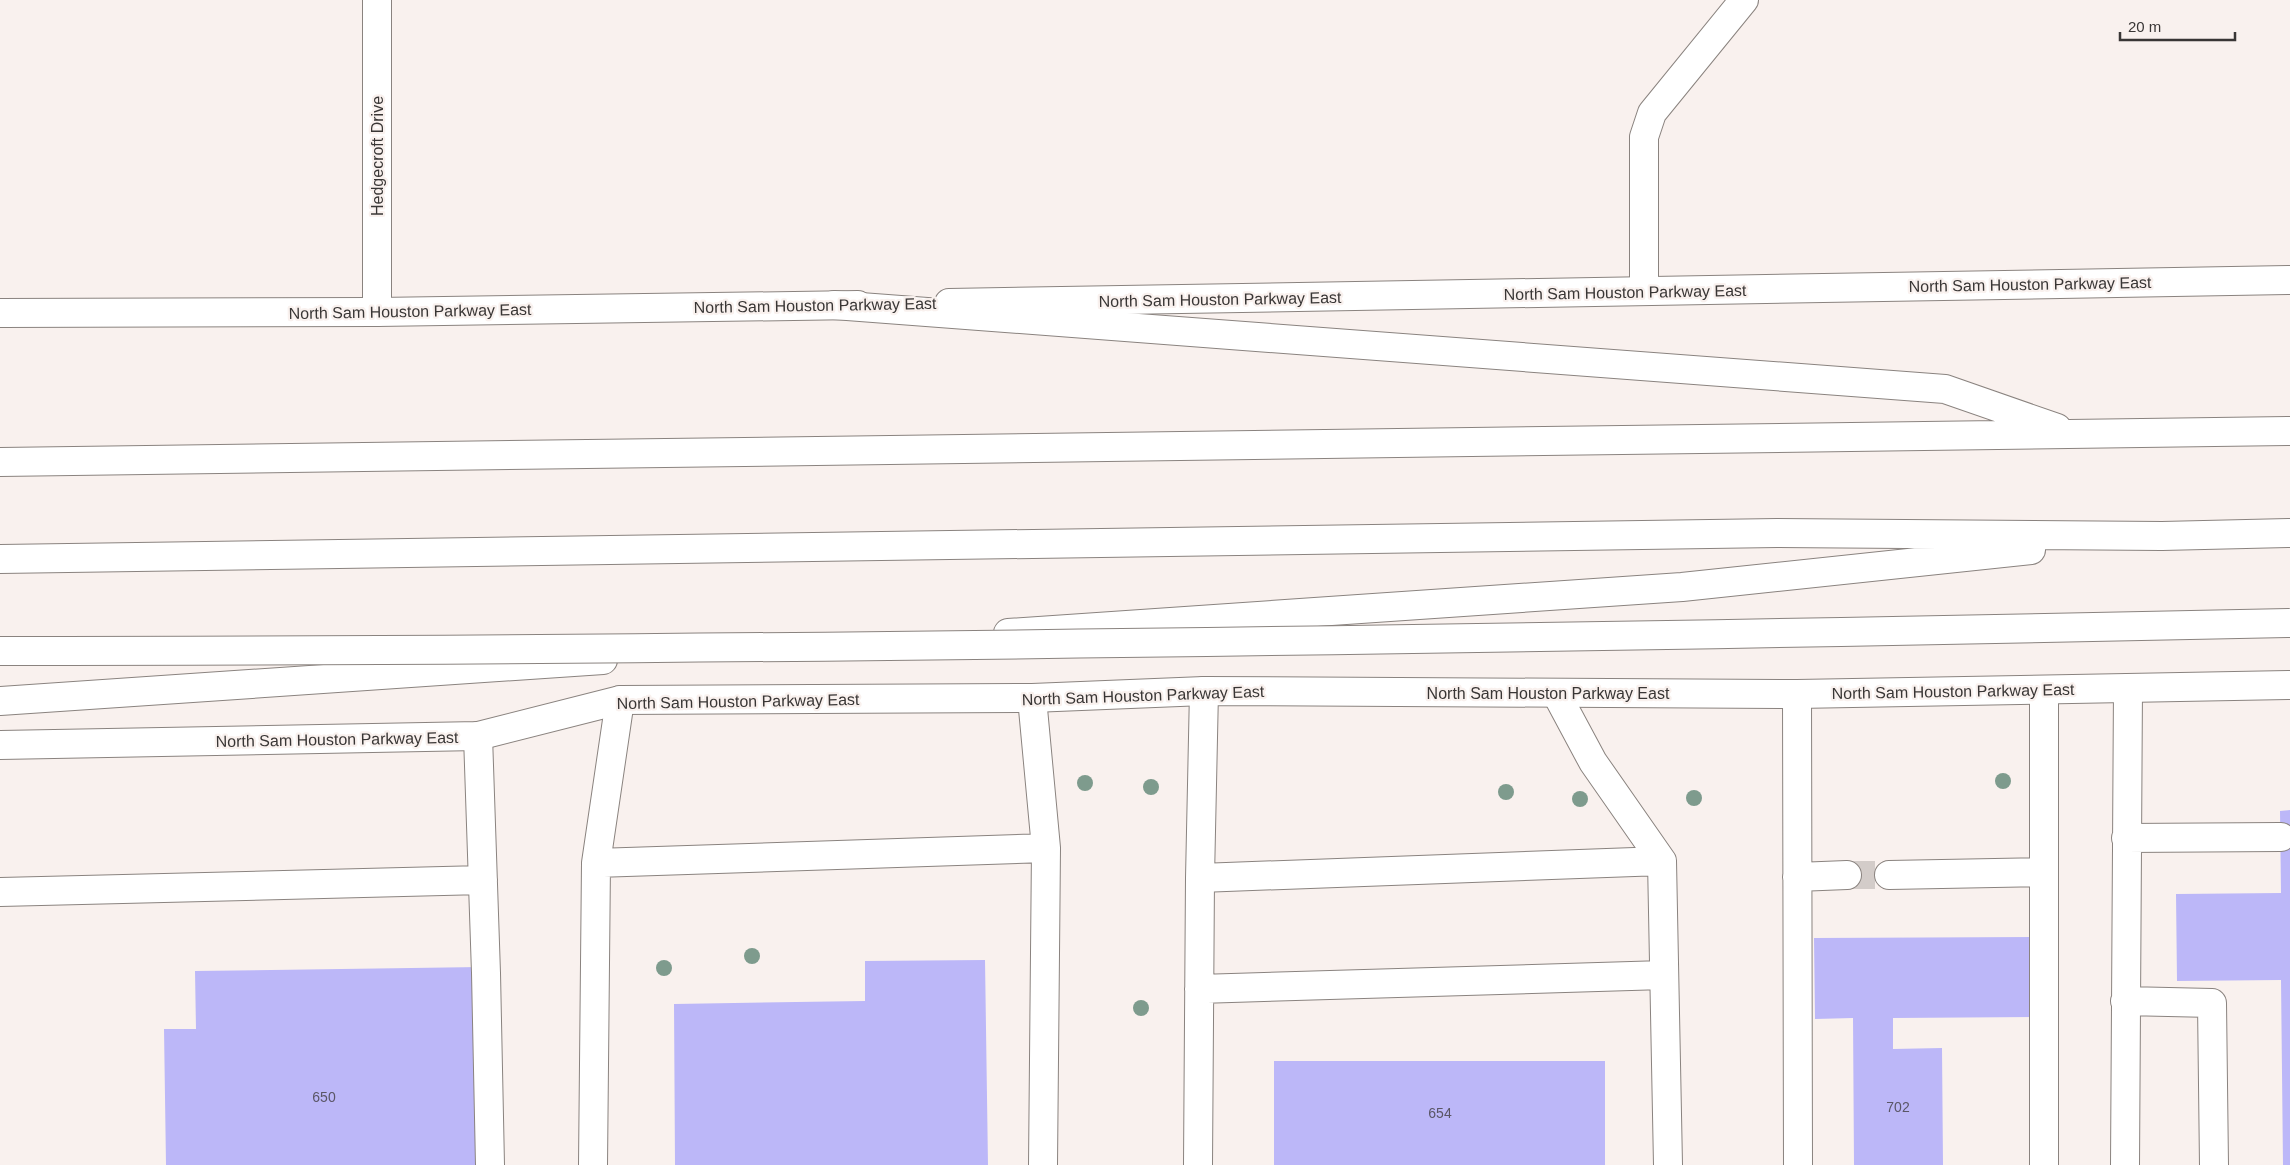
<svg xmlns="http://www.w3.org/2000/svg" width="2290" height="1165" viewBox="0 0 2290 1165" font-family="Arial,sans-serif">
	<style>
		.building { fill: #bcb7f8 }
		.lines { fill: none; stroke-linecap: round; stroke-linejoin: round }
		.minor-tunnel { stroke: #d3ccc9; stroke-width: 28; stroke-dasharray: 28 14; stroke-linecap: butt }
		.minor-casing { stroke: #8a837f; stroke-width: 30 }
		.major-casing { stroke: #8a837f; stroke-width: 30 }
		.highway-casing { stroke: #8a837f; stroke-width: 30 }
		.minor { stroke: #fff; stroke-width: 28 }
		.major { stroke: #fff; stroke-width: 28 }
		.highway { stroke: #fff; stroke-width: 28 }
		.highway-bridge-casing { stroke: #8a837f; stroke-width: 30; stroke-linecap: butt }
		.highway-bridge { stroke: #fff; stroke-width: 28 }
		.tree { fill: #7e9b8d }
		.labels { text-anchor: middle; stroke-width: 4.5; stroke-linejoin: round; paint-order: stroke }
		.number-label { font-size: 14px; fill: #5a5666 }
		.street-label { font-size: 16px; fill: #393635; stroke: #f9f1ee }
	</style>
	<rect width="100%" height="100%" fill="#f9f1ee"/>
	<path class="building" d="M2290 810V1165H2283L2281 980 2177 981 2176 894 2281 893 2280 811Z
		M2042 937 2043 1017 1893 1018V1049L1942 1048 1943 1165H1854L1853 1018 1815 1019 1814 938Z
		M985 960 988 1165H675L674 1004 865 1001V961Z
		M481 967 484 1165H166L164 1029H196L195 971Z
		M1274 1061H1605V1165H1274Z"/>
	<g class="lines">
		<path class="minor-tunnel" d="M1847 875H1889"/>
		<g class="minor-casing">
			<path id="minor" d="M1644 291V137L1652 113 1744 0
				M377 312V0
				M2044 690V1165
				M1556 693 1593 762 1662 861 1668 1165
				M1797 694 1798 1165
				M1032 698 1046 848 1043 1165
				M478 736 486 973 490 1165
				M2126 838 2281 837
				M596 863 1046 848
				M1889 875 2044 872
				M1797 877 1847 875
				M1200 878 1662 861
				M0 892 483 880
				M1199 989 1664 975
				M2125 1001 2212 1003 2214 1165
				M593 1165 596 863 620 700
				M1198 1165 1200 878 1204 691
				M2125 1165 2128 688"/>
		</g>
		<g class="major-casing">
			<path id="major" d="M949 303 2290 280
				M0 313 377 312 858 305
				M0 745 478 736 620 700 1032 698 1204 691 1797 694 2290 685"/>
		</g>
		<g class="highway-casing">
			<path id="highway" d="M834 305 1945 389 2057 428
				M0 462 2290 431
				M0 559 1777 533 2162 536 2290 533
				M1008 633 1682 587 2031 550
				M0 701 603 660"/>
		</g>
		<use href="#minor" class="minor"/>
		<use href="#major" class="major"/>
		<use href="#highway" class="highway"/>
		<g class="highway-bridge-casing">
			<path id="highway-bridge" d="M0 651C763 651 1527 639 2290 623"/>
		</g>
		<use href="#highway-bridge" class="highway-bridge"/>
	</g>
	<g class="tree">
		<circle cx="2003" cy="781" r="8"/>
		<circle cx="1085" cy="783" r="8"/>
		<circle cx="1151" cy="787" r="8"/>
		<circle cx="1506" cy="792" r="8"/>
		<circle cx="1694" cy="798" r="8"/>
		<circle cx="1580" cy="799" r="8"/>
		<circle cx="752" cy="956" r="8"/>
		<circle cx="664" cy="968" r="8"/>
		<circle cx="1141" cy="1008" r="8"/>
	</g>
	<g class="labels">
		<g class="number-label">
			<text x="324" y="1102">650</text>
			<text x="1898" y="1112">702</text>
			<text x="1440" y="1118">654</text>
		</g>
		<g class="street-label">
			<text transform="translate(377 156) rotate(-90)" y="6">Hedgecroft Drive</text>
			<text transform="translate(2030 284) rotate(-1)" y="6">North Sam Houston Parkway East</text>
			<text transform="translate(1625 292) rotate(-1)" y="6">North Sam Houston Parkway East</text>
			<text transform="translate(1220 299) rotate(-1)" y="6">North Sam Houston Parkway East</text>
			<text transform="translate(815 305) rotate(-1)" y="6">North Sam Houston Parkway East</text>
			<text transform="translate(410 311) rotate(-1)" y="6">North Sam Houston Parkway East</text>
			<text transform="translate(1953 691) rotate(-1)" y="6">North Sam Houston Parkway East</text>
			<text x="1548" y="699">North Sam Houston Parkway East</text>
			<text transform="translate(1143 695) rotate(-2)" y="6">North Sam Houston Parkway East</text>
			<text transform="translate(738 701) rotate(-1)" y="6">North Sam Houston Parkway East</text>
			<text transform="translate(337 739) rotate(-1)" y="6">North Sam Houston Parkway East</text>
		</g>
	</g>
	<path d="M2120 32v8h115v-8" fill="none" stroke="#393635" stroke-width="2.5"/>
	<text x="2128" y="32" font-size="15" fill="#393635" stroke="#f9f1ee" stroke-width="4" paint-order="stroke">20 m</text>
</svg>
